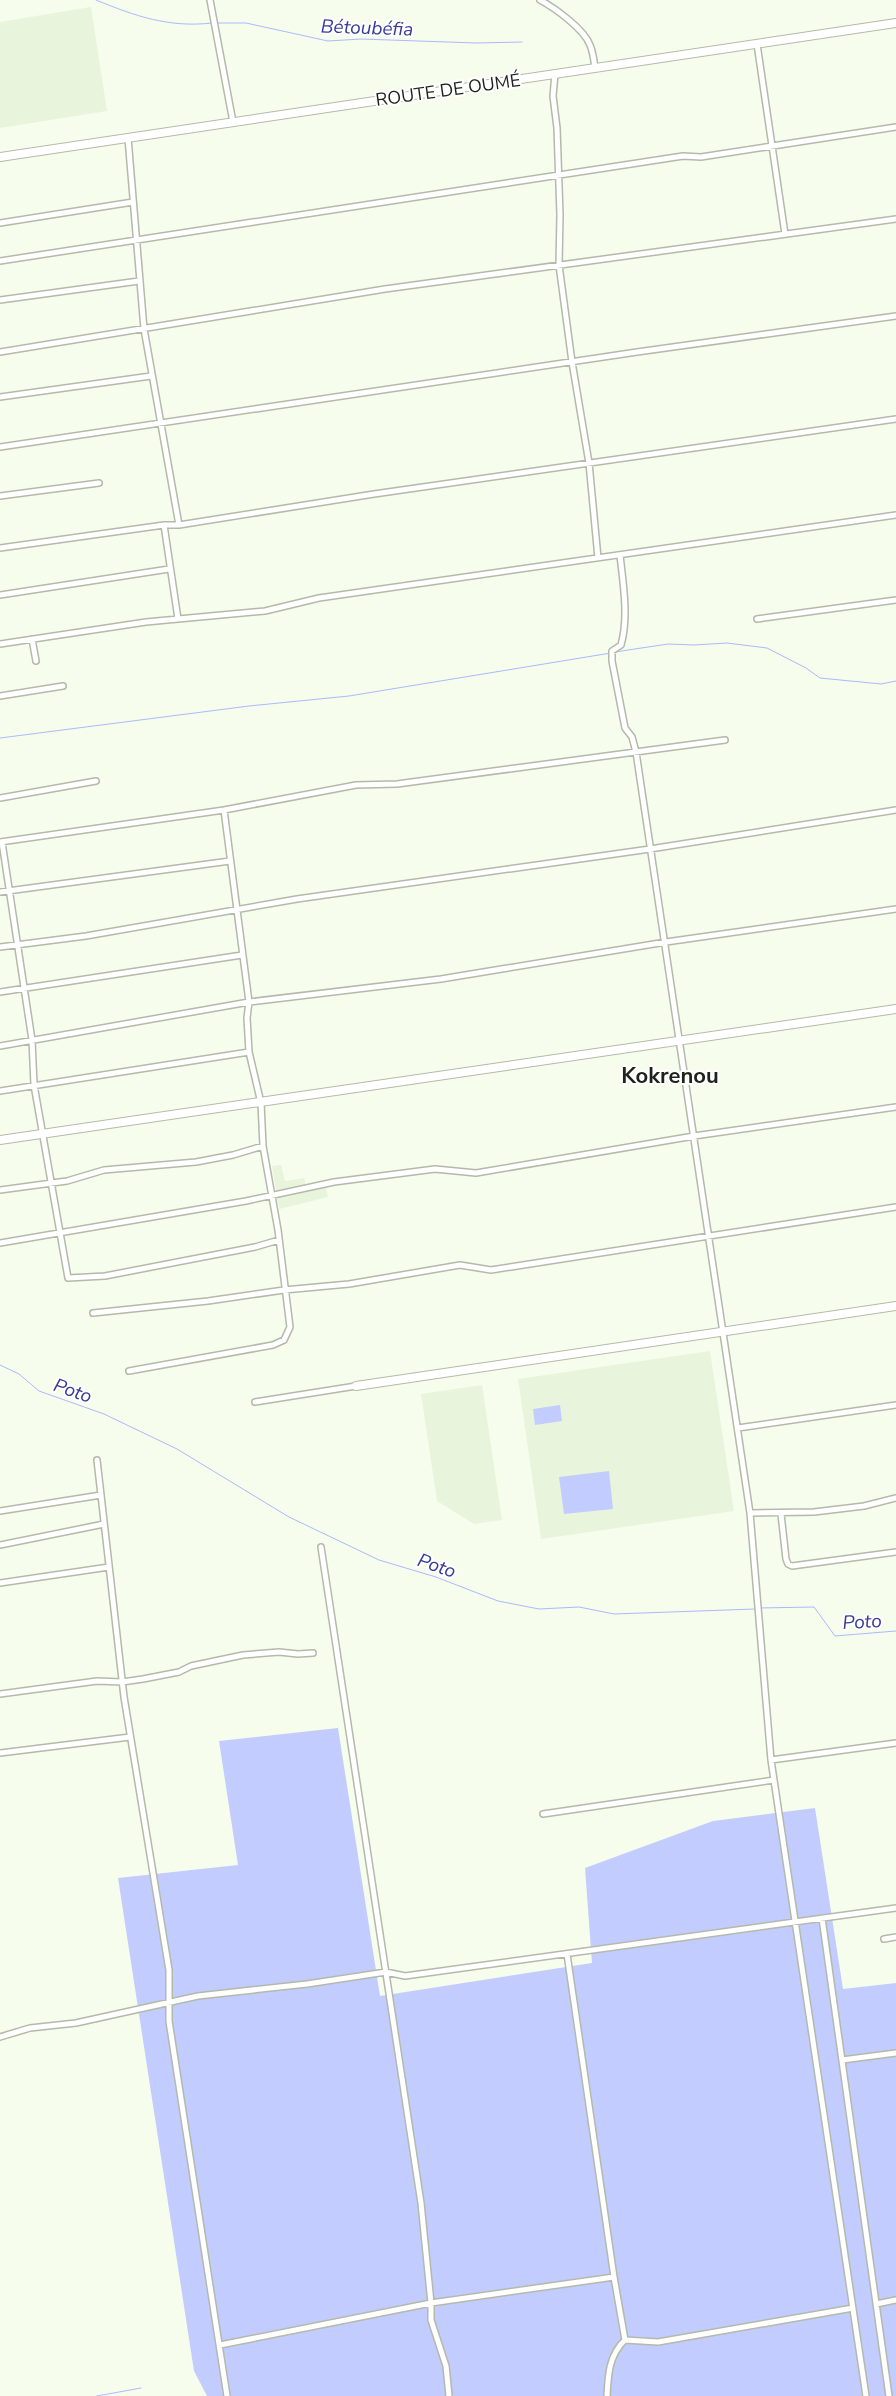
<svg xmlns="http://www.w3.org/2000/svg" width="896" height="2396" viewBox="0 0 896 2396" font-family="'Nunito Sans',sans-serif">
	<style>
		.built { fill: #e9f4dc }
		.green { fill: #c2ccfe }
		.lines { fill: none; stroke-linecap: round; stroke-linejoin: round }
		.stream { stroke: #acb9fd; stroke-width: 1 }
		.street-casing { stroke: #b3baaa; stroke-width: 8 }
		.secondary-casing { stroke: #b3baaa; stroke-width: 10 }
		.street { stroke: #fff; stroke-width: 5 }
		.secondary { stroke: #fff; stroke-width: 8 }
		.labels { text-anchor: middle; stroke-width: 4; stroke-linejoin: round; paint-order: stroke }
		.street-label { font-size: 18px; fill: #1f221c; stroke: #fff }
		.water-label { font-size: 19px; font-style: italic; fill: #373b99; stroke: #fff }
		.district-label { font-size: 22px; font-weight: bold; fill: #1f221c; stroke: #fff }
	</style>
	<rect width="100%" height="100%" fill="#f6fdec"/>
	<path class="built" d="M91 7 107 111 0 128V22Z
		M281 1165 285 1181 304 1178 307 1190 326 1188 328 1197 279 1209 272 1166Z
		M710 1351 734 1511 541 1539 518 1379Z
		M482 1385 502 1520 474 1524 437 1501 421 1394Z"/>
	<path class="green" d="M560 1405 562 1421 535 1425 533 1409Z
		M609 1471 613 1509 564 1514 559 1477Z
		M338 1728 380 1996 592 1963 585 1868 713 1821 815 1808 843 1989 896 1983V2396H207L194 2371 118 1878 238 1865 219 1741Z"/>
	<g class="lines">
		<path class="stream" d="M96 0C135 16 169 28 212 23
			M216 23H246L328 41 361 39 476 43 522 42
			M615 652 668 644 694 645 727 643 767 648 806 668 820 678 881 684 896 681
			M0 738 249 706 349 696 611 653
			M0 1365 19 1374 39 1391 104 1414 177 1449 289 1517 379 1560 436 1577 498 1601 539 1609 579 1607 614 1614 755 1609
			M759 1608 814 1607 835 1636 896 1631
			M97 2396 141 2388"/>
		<g class="street-casing">
			<path id="street" d="M210 0 233 122
				M540 0C555 8 584 29 590 45 593 52 594 60 595 68
				M757 44 785 234
				M555 74 553 96 557 128 560 215 559 265 572 362 589 463 598 558
				M128 138 144 329 179 525
				M0 223 133 202
				M0 261 683 156 701 157 896 127
				M0 300 139 281
				M0 352 385 289 896 219
				M0 397 151 376
				M0 447 637 352 896 316
				M0 496 99 483
				M0 548 164 525
				M620 555C623 583 629 617 621 645L612 651V661L625 728 632 737 636 752 750 1513 771 1760 866 2396
				M0 595 169 569
				M178 619 164 525H179L374 494 896 419
				M757 619 896 600
				M32 639 36 661
				M0 644 146 622 265 611 319 598 896 515
				M0 696 63 686
				M0 798 96 781
				M0 842 224 810 356 785 397 784 725 740
				M2 842 32 1040 34 1085 68 1278 105 1276 255 1247 279 1240
				M0 892 230 861
				M0 947 86 936 297 899 650 849 896 810
				M0 992 242 955
				M0 1046 249 1002 441 979 666 942 896 909
				M0 1091 249 1052
				M0 1190 67 1181 104 1170 196 1162 233 1155 263 1146
				M0 1243 246 1201 334 1182 435 1169 476 1173 694 1136 896 1107
				M93 1313 208 1301 284 1290 349 1284 460 1265 491 1270 896 1207
				M129 1371 273 1345 284 1340 290 1327 278 1230 263 1146 261 1103 249 1052 247 1018 249 1002 224 810
				M255 1402 356 1386
				M738 1428 896 1405
				M97 1460 124 1697 169 1970V2021L227 2396
				M0 1511 101 1495
				M750 1513 814 1512 864 1506 896 1498
				M781 1514 786 1559 788 1564 792 1566 896 1552
				M0 1545 104 1524
				M321 1547 421 2203 431 2303V2320L446 2366 449 2396
				M0 1583 109 1567
				M0 1694 97 1681 122 1682 143 1679 179 1672 191 1666 243 1655 279 1652 298 1654 313 1653
				M0 1753 130 1737
				M771 1760 896 1743
				M543 1814 774 1780
				M822 1918 889 2396
				M884 1939 896 1937
				M567 1954 614 2277 625 2340
				M0 2037 30 2028 76 2023 198 1996 307 1984 386 1972 405 1976 896 1908
				M842 2060 896 2053
				M876 2304 896 2300
				M220 2345 431 2303 614 2277
				M607 2396C608 2375 609 2355 625 2340L658 2342 853 2308"/>
		</g>
		<g class="secondary-casing">
			<path id="secondary" d="M0 157 896 23
				M0 1140 896 1009
				M356 1386 896 1306"/>
		</g>
		<use href="#street" class="street"/>
		<use href="#secondary" class="secondary"/>
	</g>
	<g class="labels">
		<g class="street-label">
			<text transform="translate(448 90) rotate(-8)" y="6">ROUTE DE OUMÉ</text>
		</g>
		<g class="water-label">
			<text transform="translate(367 27) rotate(2)" y="7">Bétoubéfia</text>
			<text transform="translate(73 1390) rotate(19)" y="7">Poto</text>
			<text transform="translate(437 1565) rotate(19)" y="7">Poto</text>
			<text transform="translate(862 1621) rotate(-3)" y="7">Poto</text>
		</g>
		<g class="district-label">
			<text x="670" y="1083">Kokrenou</text>
		</g>
	</g>
</svg>
